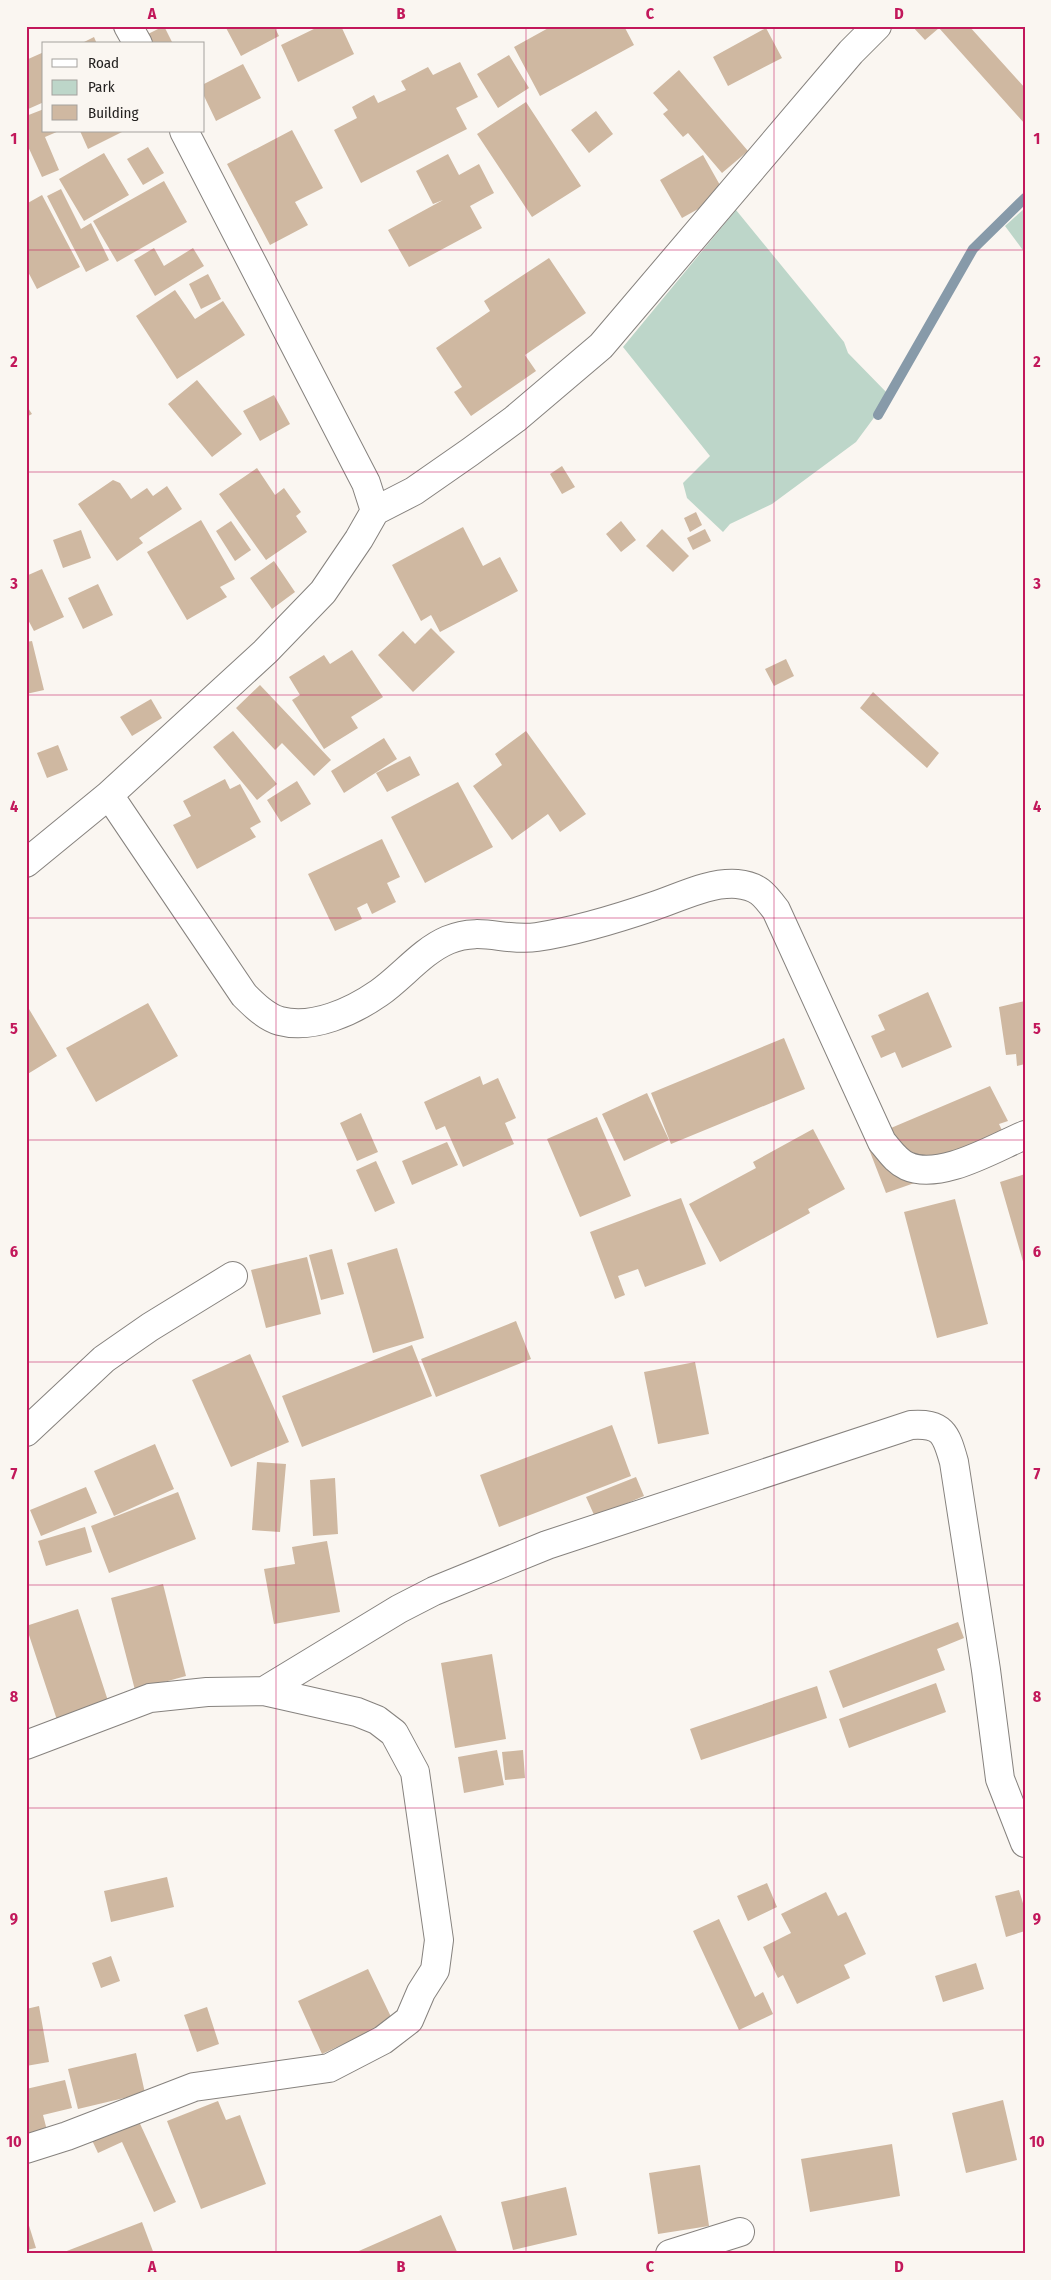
<svg xmlns="http://www.w3.org/2000/svg" width="1051" height="2280" viewBox="0 0 1051 2280" font-family="'Fira Sans Condensed',sans-serif">
	<style>
		.green { fill: #bdd6c9 }
		.lines { fill: none; stroke-linecap: round; stroke-linejoin: round }
		.stream { stroke: #879aa9; stroke-width: 10 }
		.building { fill: #cfb8a1 }
		.minor-casing { stroke: #86827e; stroke-width: 30 }
		.minor { stroke: #fff; stroke-width: 28 }
		.grid { fill: none; stroke: #c2185b; stroke-width: 1; stroke-opacity: 0.55 }
		.neatline { fill: none; stroke: #c2185b; stroke-width: 2 }
		.grid-label { font-size: 16px; text-anchor: middle; font-weight: bold; fill: #c2185b }
	</style>
	<rect width="100%" height="100%" fill="#faf6f1"/>
	<path class="green" d="M1025 208V253L1005 226Z
		M736 210 844 342 848 353 890 396 856 442 772 504 730 524 723 532 687 498 683 483 710 456 623 347Z"/>
	<g class="lines">
		<path class="stream" d="M878 415 973 249 1025 198"/>
	</g>
	<path class="building" d="M164 26 173 44H148L144 36Z
		M225 26H274L279 36 241 56Z
		M320 26H341L354 54 298 82 281 45Z
		M552 26H624L634 45 540 96 514 47Z
		M912 26H969L1025 88V124L939 28 925 40Z
		M766 28 782 58 728 86 713 57Z
		M94 37 97 44H80Z
		M44 52V102L26 110V60Z
		M509 55 529 88 498 108 477 74Z
		M460 62 478 97 456 108 467 129 361 183 334 130 357 118 352 107 374 95 378 103 406 90 401 81 428 67 433 75Z
		M243 64 261 98 216 121 204 96V84Z
		M679 70 748 151 722 173 688 133 683 137 663 114 668 110 653 93Z
		M526 102 581 186 532 217 477 134Z
		M44 109V131H59L45 137 59 170 42 177 26 142V116Z
		M596 111 613 134 589 153 571 130Z
		M292 130 323 188 295 202 308 225 270 245 227 164Z
		M80 131H124L88 149Z
		M148 147 164 173 143 185 127 159Z
		M104 153 129 195 84 221 59 179Z
		M448 154 459 175 479 164 494 193 470 206 482 228 409 267 388 230 443 200 433 204 416 171Z
		M703 155 725 194 682 218 660 180Z
		M164 181 187 222 117 262 93 221Z
		M61 189 81 229 91 223 109 260 86 272 47 196Z
		M42 195 80 267 37 289 26 268V204Z
		M154 248 164 266 193 248 204 266 155 296 134 260Z
		M549 258 586 313 525 355 536 371 471 416 454 392 462 387 436 348 490 311 484 301Z
		M208 274 221 299 201 309 189 284Z
		M175 290 195 319 223 301 245 335 177 379 136 316Z
		M197 380 242 434 212 457 168 404Z
		M274 395 290 424 260 441 243 411Z
		M26 405 32 414 26 417Z
		M562 466 575 487 562 494 550 474Z
		M257 468 275 495 284 488 301 512 296 516 307 532 266 560 219 494Z
		M113 480 120 483 131 499 147 488 153 496 167 486 182 509 139 538 143 543 117 561 78 504Z
		M696 512 702 525 690 532 684 518Z
		M201 520 235 579 220 587 227 597 187 620 147 552Z
		M231 521 251 550 235 561 216 531Z
		M621 521 636 540 621 552 606 534Z
		M463 527 483 566 500 557 518 591 440 632 431 615 421 621 392 565Z
		M662 529 689 556 673 572 646 546Z
		M705 529 711 541 693 550 687 538Z
		M81 530 91 558 63 568 53 540Z
		M274 561 295 592 272 609 250 578Z
		M42 569 64 617 34 631 26 616V576Z
		M98 584 113 615 83 629 68 598Z
		M431 628 455 652 413 692 378 655 403 631 415 644Z
		M32 641 44 690 26 694V642Z
		M352 650 383 697 351 717 358 728 324 749 292 700 300 695 289 677 324 655 330 664Z
		M786 659 794 676 774 686 765 669Z
		M260 685 331 760 314 776 282 743 275 750 236 708Z
		M873 692 939 753 927 768 860 708Z
		M151 699 162 718 132 736 120 717Z
		M233 731 277 784 257 800 213 747Z
		M526 731 586 814 560 832 548 814 512 840 473 786 502 765 495 754Z
		M384 738 397 759 344 793 331 771Z
		M58 745 68 770 47 778 37 753Z
		M410 756 420 775 387 792 376 773Z
		M225 779 230 789 240 784 261 822 250 828 256 837 197 869 173 825 191 816 183 801Z
		M297 781 311 804 281 822 267 800Z
		M458 782 493 847 425 883 391 817Z
		M382 839 400 877 387 883 396 902 372 914 367 903 357 908 362 919 335 931 308 874Z
		M928 992 952 1047 902 1068 895 1052 881 1058 871 1036 885 1030 878 1015Z
		M1025 1001V1064L1017 1066 1016 1054 1006 1055 999 1007Z
		M148 1003 178 1056 96 1102 66 1048Z
		M26 1004 57 1056 26 1075Z
		M784 1038 805 1089 671 1144 651 1093Z
		M480 1076 483 1085 498 1078 516 1118 505 1123 514 1144 463 1167 445 1126 436 1130 424 1102Z
		M990 1086 1008 1121 999 1124 1011 1149 886 1193 865 1139Z
		M647 1093 669 1140 624 1161 602 1114Z
		M361 1113 378 1152 357 1161 340 1123Z
		M597 1117 631 1196 580 1217 547 1139Z
		M813 1129 845 1189 808 1209 810 1213 720 1262 689 1204 756 1168 753 1162Z
		M447 1142 458 1165 412 1185 402 1161Z
		M376 1161 395 1203 375 1212 356 1170Z
		M1025 1174V1265H1024L1000 1182Z
		M681 1198 706 1264 645 1287 638 1269 618 1276 625 1295 615 1299 590 1232Z
		M955 1199 988 1324 937 1338 904 1212Z
		M397 1248 424 1338 373 1353 347 1263Z
		M332 1249 344 1294 321 1300 309 1255Z
		M307 1257 321 1314 266 1328 251 1270Z
		M516 1321 531 1359 436 1397 421 1359Z
		M412 1345 432 1396 302 1447 282 1396Z
		M250 1354 289 1442 231 1467 192 1380Z
		M695 1362 709 1434 658 1444 644 1372Z
		M612 1425 631 1476 499 1527 480 1475Z
		M155 1444 174 1489 114 1516 94 1471Z
		M257 1462 286 1464 280 1532 252 1530Z
		M636 1477 644 1496 595 1517 586 1497Z
		M335 1478 338 1534 313 1536 310 1480Z
		M86 1487 97 1513 41 1536 30 1510Z
		M178 1492 196 1539 109 1573 91 1526Z
		M85 1527 92 1552 46 1566 38 1541Z
		M327 1541 340 1612 274 1624 264 1569 295 1564 292 1547Z
		M163 1584 186 1676 135 1690 111 1598Z
		M78 1609 110 1707 58 1723 26 1626Z
		M958 1622 964 1638 937 1649 945 1670 843 1708 829 1671Z
		M492 1654 506 1739 455 1748 441 1663Z
		M936 1683 946 1712 849 1748 839 1719Z
		M817 1686 827 1718 701 1760 690 1729Z
		M497 1750 504 1785 464 1793 458 1757Z
		M523 1750 525 1778 505 1780 502 1752Z
		M167 1877 174 1907 111 1922 104 1891Z
		M767 1883 777 1907 748 1921 737 1896Z
		M1019 1890 1025 1910V1931L1006 1937 995 1896Z
		M826 1892 838 1916 846 1912 866 1954 844 1965 850 1978 797 2004 783 1975 778 1978 763 1947 791 1933 781 1914Z
		M719 1919 755 1997 763 1992 773 2014 739 2030 693 1931Z
		M111 1956 120 1981 101 1988 92 1963Z
		M976 1963 984 1989 943 2002 935 1976Z
		M368 1969 393 2021 322 2054 298 2001Z
		M39 2006 49 2062 26 2066V2009Z
		M207 2007 219 2044 197 2052 184 2015Z
		M136 2053 145 2093 78 2109 68 2069Z
		M65 2080 72 2108 43 2115 49 2138 26 2143V2089Z
		M1003 2100 1017 2160 966 2173 952 2113Z
		M218 2101 226 2120 240 2115 266 2184 201 2209 167 2121Z
		M136 2115 176 2202 154 2212 122 2142 98 2153 90 2136Z
		M892 2144 900 2196 810 2212 801 2159Z
		M700 2165 709 2226 658 2234 649 2173Z
		M566 2187 577 2235 513 2250 501 2202Z
		M441 2215 458 2254H352Z
		M26 2216 36 2248 26 2250Z
		M142 2222 154 2254H59Z"/>
	<g class="lines">
		<g class="minor-casing">
			<path id="minor" d="M128 26 138 44
				M375 511 414 491 470 452 515 419 601 346 851 52 877 26
				M109 795 244 995C254 1005 266 1017 280 1021 313 1030 353 1011 379 993 402 977 422 951 448 940 481 926 505 942 537 937 577 931 616 919 654 906 681 897 709 882 737 884 758 886 764 894 776 910L882 1142C890 1151 896 1161 907 1166 940 1181 994 1148 1025 1135
				M26 863 109 795 265 652 323 592 359 539 375 511 366 483 184 131
				M26 1432 104 1359 150 1327 233 1276
				M264 1691 399 1609 434 1591 547 1545 911 1425C942 1423 946 1433 954 1462L986 1670 1000 1779 1025 1843
				M26 1745 150 1698 207 1692 264 1691 357 1712 377 1720 394 1733 415 1772 439 1940 435 1970 421 1992 409 2020 383 2040 329 2068 194 2087 67 2136 26 2149
				M670 2254 740 2232"/>
		</g>
		<use href="#minor" class="minor"/>
	</g>
	<path class="grid" d="M276 26V2254M526 26V2254M774 26V2254M26 250H1025M26 472H1025M26 695H1025M26 918H1025M26 1140H1025M26 1362H1025M26 1585H1025M26 1808H1025M26 2030H1025"/>
	<rect width="1051" height="2280" fill="none" stroke="#faf6f1" stroke-width="55"/>
	<rect x="42" y="42" width="162" height="90" fill="#faf6f1" stroke="#a4a19e"/>
	<rect x="52" y="59" width="25" height="8" fill="#ffffff" stroke="#a4a19e"/>
	<text x="88" y="68" font-size="15" fill="#242221">Road</text>
	<rect x="52" y="80" width="25" height="15" fill="#bdd6c9" stroke="#a4a19e"/>
	<text x="88" y="92" font-size="15" fill="#242221">Park</text>
	<rect x="52" y="105" width="25" height="15" fill="#cfb8a1" stroke="#a4a19e"/>
	<text x="88" y="118" font-size="15" fill="#242221">Building</text>
	<rect x="28" y="28" width="996" height="2224" class="neatline"/>
	<g class="grid-label">
		<text x="152" y="19">A</text>
		<text x="401" y="19">B</text>
		<text x="650" y="19">C</text>
		<text x="899" y="19">D</text>
		<text x="14" y="144">1</text>
		<text x="1037" y="144">1</text>
		<text x="14" y="367">2</text>
		<text x="1037" y="367">2</text>
		<text x="14" y="589">3</text>
		<text x="1037" y="589">3</text>
		<text x="14" y="812">4</text>
		<text x="1037" y="812">4</text>
		<text x="14" y="1034">5</text>
		<text x="1037" y="1034">5</text>
		<text x="14" y="1257">6</text>
		<text x="1037" y="1257">6</text>
		<text x="14" y="1479">7</text>
		<text x="1037" y="1479">7</text>
		<text x="14" y="1702">8</text>
		<text x="1037" y="1702">8</text>
		<text x="14" y="1924">9</text>
		<text x="1037" y="1924">9</text>
		<text x="14" y="2147">10</text>
		<text x="1037" y="2147">10</text>
		<text x="152" y="2272">A</text>
		<text x="401" y="2272">B</text>
		<text x="650" y="2272">C</text>
		<text x="899" y="2272">D</text>
	</g>
</svg>
